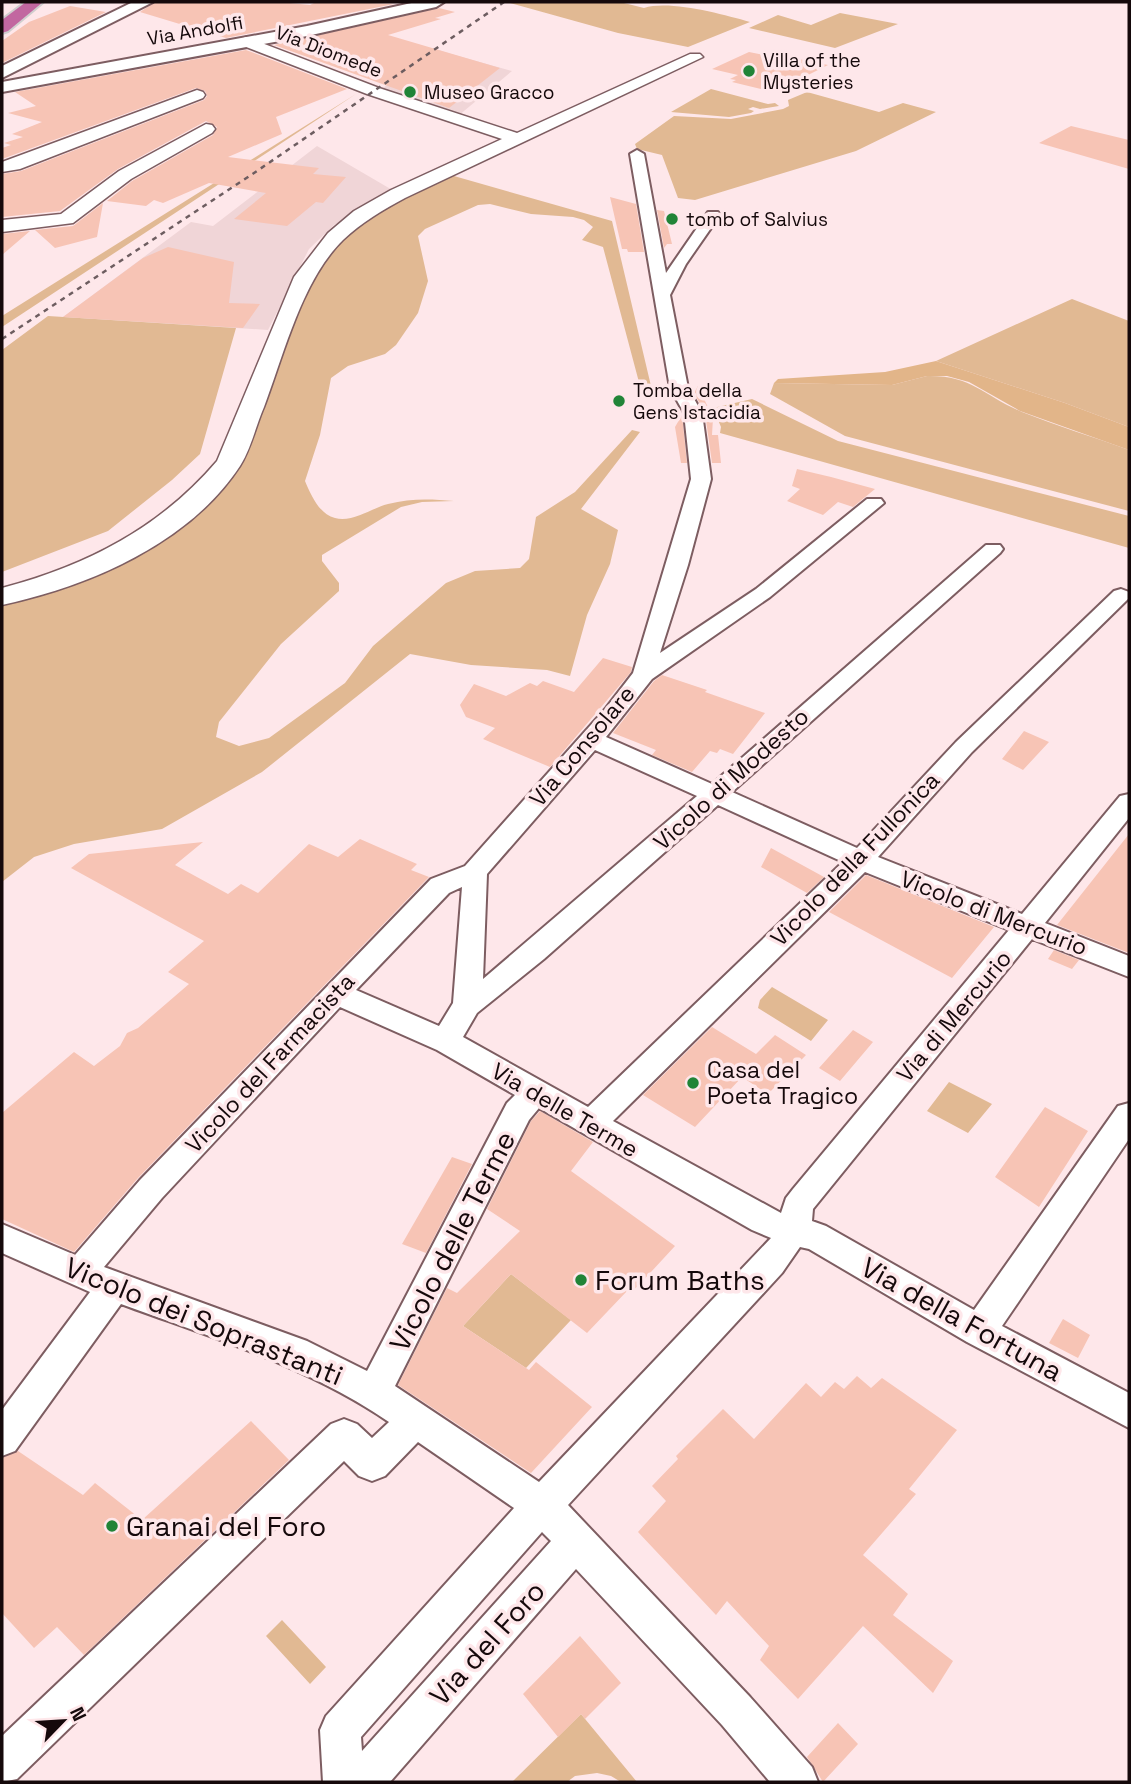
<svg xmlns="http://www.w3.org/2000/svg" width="1131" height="1784" viewBox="0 0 1131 1784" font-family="'Space Grotesk',sans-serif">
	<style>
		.built { fill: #f0d5d7 }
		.green { fill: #e1b993 }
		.forest { fill: #e2b589 }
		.building { fill: #f7c4b5 }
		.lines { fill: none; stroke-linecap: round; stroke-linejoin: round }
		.pedestrian-casing { stroke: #7d5d61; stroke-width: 4 }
		.minor-casing { stroke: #7d5d61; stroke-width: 3 }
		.tertiary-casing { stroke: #7d5d61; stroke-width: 4 }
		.motorway-casing { stroke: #d0cece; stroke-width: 4 }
		.pedestrian { fill: #fff; fill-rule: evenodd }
		.minor { fill: #fff; fill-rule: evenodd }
		.tertiary { fill: #fff; fill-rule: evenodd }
		.motorway { fill: #c267a0; fill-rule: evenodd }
		.rail { stroke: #6d5d60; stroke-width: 2.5; stroke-dasharray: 5 5; stroke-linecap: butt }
		.poi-dot { fill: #218437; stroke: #fee7ea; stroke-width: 2.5 }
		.labels { text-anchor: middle; stroke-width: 7; stroke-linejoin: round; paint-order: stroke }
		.far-street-label { font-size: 19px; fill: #15090b; stroke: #fee7ea }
		.far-poi-label { font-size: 19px; fill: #15090b; stroke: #fee7ea; text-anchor: start }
		.street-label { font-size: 23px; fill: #15090b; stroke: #fee7ea }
		.poi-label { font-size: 23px; fill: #15090b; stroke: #fee7ea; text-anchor: start }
		.near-street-label { font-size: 28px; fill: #15090b; stroke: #fee7ea }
		.near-poi-label { font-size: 28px; fill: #15090b; stroke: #fee7ea; text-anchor: start }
	</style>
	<rect width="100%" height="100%" fill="#fee7ea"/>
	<path class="built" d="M438 50 451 54 512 71 458 116 380 90Z
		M317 146 394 191 334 225 309 249 268 330 63 317 191 222 213 226Z"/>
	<path class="green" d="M512 2H620L644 8C670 0 721 14 750 22L688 47 618 33 510 3Z
		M840 13 898 24 835 48 749 28 778 15 811 25Z
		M711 89 768 104 775 103 779 106 760 109 753 107 748 109 754 111 751 113 729 117 671 112Z
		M807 92 879 112 903 103 936 112 856 151 695 200 678 198 662 155 637 149 635 144 674 116 731 119 783 109 789 106 788 100Z
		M356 94 2 327V316Z
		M447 174 612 221 651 386H640L603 247 582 240 593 227 584 220 573 217 531 214 490 204 478 205 425 229 418 236 428 281 418 313 396 345 385 354 348 366 331 378 320 435 305 481C311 495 319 514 335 518 352 523 372 508 388 504 411 498 431 499 454 501L422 502 401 507 322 555V561L339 583V591L281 644 219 722 216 737 239 746 269 738 345 683 373 646 446 583 475 571 520 568 529 559 536 517 575 492 632 430 640 432 581 509 618 530 610 564 587 615 570 676 547 670 471 665 410 654 262 772 162 829 74 844 34 857 2 882V601L75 581 224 481 301 297 341 238 364 218Z
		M1072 299 1129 321V427L1065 403 936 361Z
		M48 316 236 328 200 454 172 480 108 531 2 572V350Z
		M927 376C972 375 984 396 1022 412 1057 426 1094 437 1129 450V511L845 436 770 394 774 383 892 385Z
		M752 399 838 441 1129 516V548L720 433 721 427 713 408Z
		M772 987 828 1020 811 1041 758 1008 760 1000Z
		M949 1082 992 1104 968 1133 927 1111Z
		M511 1274 571 1320 526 1368 463 1326Z
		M282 1620 326 1667 310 1684 266 1636Z
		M581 1714 637 1782H621L611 1776 597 1773 575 1776 567 1782H512Z"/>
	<path class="forest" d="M936 361 1065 403 1129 427V450L1020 411 969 382 947 376H927L892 385 774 383 778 379 885 372Z"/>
	<path class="building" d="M155 2H280L310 5 316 2H345L394 4 226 38 140 12Z
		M70 6 106 12 2 63V41L29 22Z
		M439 8 455 12 435 18 441 19 388 35 500 68 449 108 274 45Z
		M246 50 347 89 276 117 282 134 228 157 319 168 313 174 346 177 323 203 316 202 287 226 234 219 266 193 209 183 163 203 154 200 146 206 107 201 132 181 213 135 217 127 206 121 118 169 60 211 2 217V174L21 171 204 100 207 96 205 91 196 88 2 159V148L11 145 4 143 23 137 12 134 42 122 8 113 36 106 15 92Z
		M749 52 774 57 779 55 828 65 782 88 777 87 769 91 732 82 736 80 730 79 738 75 712 69Z
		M1071 126 1129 140V169L1039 143Z
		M610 197 636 204 644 252H628L627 249H622Z
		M103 203 97 237 55 248 35 230 73 226Z
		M657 210 664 211 672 244H667L664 248Z
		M30 231 2 255V234Z
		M168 247 234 262 229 303 260 304 243 328 63 317 143 258Z
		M698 386 713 418 712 435H718L721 463H712L705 413 694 393Z
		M682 415 687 463H681L675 427Z
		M797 469 831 477 875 489 853 507 838 502 823 515 787 501 800 489 792 486Z
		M603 658 632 667 631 672 550 767 483 739 495 728 466 717 460 705 474 684 506 696 530 683 537 686 543 681 574 692Z
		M662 675 707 690 705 692 765 713 733 754 720 749 717 753 710 751 692 772 652 755 656 750 613 733 654 681Z
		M1024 731 1049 742 1023 770 1002 759Z
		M1129 834V953L1057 925Z
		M360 839 417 864 411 870 429 877 138 1178 74 1252 2 1219V1113L74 1052 94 1066 120 1046 127 1033 138 1028 189 984 168 972 204 941 71 868 89 854 203 842 175 865 228 894 241 884 258 893 309 844 338 857Z
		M771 848 824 877 807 893 761 867Z
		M866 875 994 927 952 978 829 912Z
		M1054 950 1079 960 1072 969 1048 959Z
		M712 1027 756 1054 775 1035 806 1055 768 1094 742 1077 695 1127 643 1095Z
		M853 1030 873 1042 840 1081 819 1068Z
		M1045 1107 1088 1131 1039 1207 995 1177Z
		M540 1111 593 1142 571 1171 675 1246 639 1285 631 1292 628 1290 587 1333 511 1274 463 1326 529 1370 536 1362 592 1407 531 1473 398 1385 447 1288 457 1293 520 1231 487 1209 531 1121Z
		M452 1157 472 1164 426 1253 402 1244Z
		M1063 1319 1090 1335 1078 1358 1049 1343Z
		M857 1376 871 1388 882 1378 957 1430 909 1489 916 1494 863 1555 908 1594 893 1615 953 1661 933 1693 863 1626 798 1699 760 1660 769 1646 727 1601 716 1615 638 1532 666 1501 652 1486 678 1459 676 1456 723 1409 754 1439 806 1383 821 1397 835 1382 844 1389Z
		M251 1421 289 1460 84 1655 57 1627 34 1648 2 1613V1458L18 1451 83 1495 95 1483 142 1520Z
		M580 1636 621 1683 585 1719 581 1714 558 1737 523 1694Z
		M838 1723 858 1744 823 1782 807 1757Z"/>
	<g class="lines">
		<g class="pedestrian-casing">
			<path id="pedestrian" d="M637 150 644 154 666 273 708 212H718L720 215 686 264 670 295 688 388 702 413 711 479 688 565 660 653 756 589 867 499H881L884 503 770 597 652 679 606 737 712 784 986 545H1000L1003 549 1000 553 732 792 857 848 956 742 1114 591 1121 589 1129 592 1128 599 972 752 878 857 1022 914 1120 796 1129 794V818L1045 923 1129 956V977L1032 939 813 1209 812 1221 826 1226 974 1310 1118 1106 1129 1103V1139L1002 1326 1129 1393V1428L967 1342 809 1249 800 1247 782 1273 568 1505 750 1697 812 1767 818 1782H770L722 1725 576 1569 390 1782H323L320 1730 326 1716 514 1508 418 1442 385 1476 372 1481 359 1476 344 1461 17 1779 2 1782V1736L331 1424 344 1419 357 1424 372 1438 389 1422C307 1366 213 1338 121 1304L15 1451 2 1456V1410L90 1292 2 1253V1224L75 1255 140 1180 431 879 465 866 606 708 633 673 691 479 684 413 670 388 630 154ZM595 750 697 796 483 979 487 874ZM718 805 843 862 588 1107 463 1037 477 1013 544 959ZM865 872 1009 930 793 1189 786 1198 781 1213 613 1121ZM462 887 453 1003 439 1026 356 990 449 893ZM340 1007 437 1050 515 1095 507 1103 367 1371 307 1341 104 1267 162 1198ZM539 1108 752 1230 771 1238 539 1482 395 1386 529 1120ZM542 1532 551 1541 362 1751 361 1737Z"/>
		</g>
		<g class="minor-casing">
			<path id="minor" d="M246 37 379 88 517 133 690 54H700L703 57 405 198C383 210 362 222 343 240 302 280 284 354 264 407 256 425 251 449 240 466 189 544 89 586 2 605V588C86 566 160 528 217 461L294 277 328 233 354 211 391 190 502 139 367 94 241 45 238 42 241 39Z
				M197 90 203 92 205 95 203 98 20 169 2 172V162Z
				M206 124 212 125 215 129 212 133 131 179 73 223 2 232V220L61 214 119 171Z"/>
		</g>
		<g class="tertiary-casing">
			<path id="tertiary" d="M133 2H153L2 78V66Z
				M416 2H444L436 7 307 36 2 92V82L307 26Z"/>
		</g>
		<g class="motorway-casing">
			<path id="motorway" d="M26 2H43L8 31 2 33V20Z"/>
		</g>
		<use href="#pedestrian" class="pedestrian"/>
		<use href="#minor" class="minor"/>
		<use href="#tertiary" class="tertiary"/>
		<use href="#motorway" class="motorway"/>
		<path class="rail" d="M2 339 254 173 504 2"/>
	</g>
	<g class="poi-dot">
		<circle cx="749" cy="71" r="7"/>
		<circle cx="410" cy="92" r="7"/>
		<circle cx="672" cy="219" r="7"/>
		<circle cx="619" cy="401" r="7"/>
		<circle cx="693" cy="1083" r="7"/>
		<circle cx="581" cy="1280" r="7"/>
		<circle cx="112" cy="1526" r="7"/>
	</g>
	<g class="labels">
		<g class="far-street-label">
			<text transform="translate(195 30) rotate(-10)" y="7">Via Andolfi</text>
			<text transform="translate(329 51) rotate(21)" y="7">Via Diomede</text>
		</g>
		<g class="far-poi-label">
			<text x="763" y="67">Villa of the<tspan x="763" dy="22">Mysteries</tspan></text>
			<text x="424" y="99">Museo Gracco</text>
			<text x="686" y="226">tomb of Salvius</text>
			<text x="633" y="397">Tomba della<tspan x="633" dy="22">Gens Istacidia</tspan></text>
		</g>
		<g class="street-label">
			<text transform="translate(582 746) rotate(-50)" y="8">Via Consolare</text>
			<text transform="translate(731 779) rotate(-42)" y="8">Vicolo di Modesto</text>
			<text transform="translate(855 859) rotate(-46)" y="8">Vicolo della Fullonica</text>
			<text transform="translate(994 913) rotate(21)" y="8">Vicolo di Mercurio</text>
			<text transform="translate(954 1016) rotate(-50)" y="8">Via di Mercurio</text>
			<text transform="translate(270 1063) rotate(-47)" y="8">Vicolo del Farmacista</text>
			<text transform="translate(565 1110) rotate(30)" y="8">Via delle Terme</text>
		</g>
		<g class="poi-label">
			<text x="707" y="1078">Casa del<tspan x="707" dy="26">Poeta Tragico</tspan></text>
		</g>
		<g class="near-street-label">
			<text transform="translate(452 1241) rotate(-63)" y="10">Vicolo delle Terme</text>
			<text transform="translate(962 1319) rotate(29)" y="10">Via della Fortuna</text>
			<text transform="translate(204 1321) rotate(22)" y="10">Vicolo dei Soprastanti</text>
			<text transform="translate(487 1643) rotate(-48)" y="10">Via del Foro</text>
		</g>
		<g class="near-poi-label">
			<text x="595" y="1290">Forum Baths</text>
			<text x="126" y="1536">Granai del Foro</text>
		</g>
	</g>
	<rect width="1131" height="1784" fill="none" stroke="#15090b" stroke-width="7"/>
	<g transform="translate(63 1721) rotate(65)" stroke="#fee7ea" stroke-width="5" paint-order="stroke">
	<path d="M0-5L12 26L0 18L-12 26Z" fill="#15090b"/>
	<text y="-10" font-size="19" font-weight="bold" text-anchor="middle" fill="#15090b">N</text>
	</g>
</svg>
